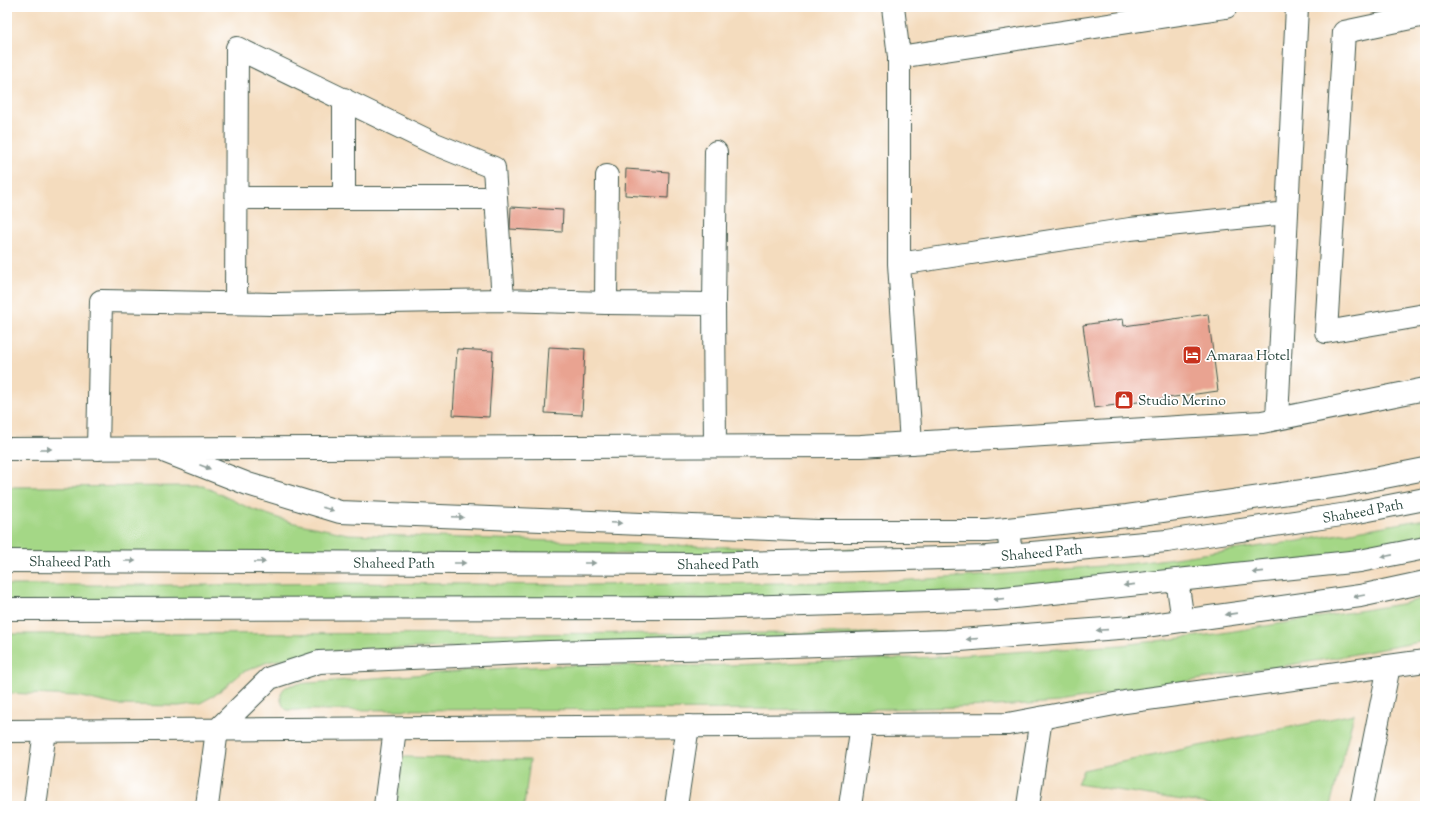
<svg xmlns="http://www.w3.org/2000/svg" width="1432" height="813" viewBox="0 0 1432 813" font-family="'Sorts Mill Goudy',serif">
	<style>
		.green { fill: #a4d786; stroke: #628a5d }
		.building { fill: #e9a391 }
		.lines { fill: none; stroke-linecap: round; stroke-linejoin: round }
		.minor-casing { stroke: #3f5549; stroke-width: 24 }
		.tertiary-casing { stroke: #3f5549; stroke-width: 24 }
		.trunk-casing { stroke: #3f5549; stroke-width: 24 }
		.minor { stroke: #fff; stroke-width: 22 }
		.tertiary { stroke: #fff; stroke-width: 22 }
		.trunk { stroke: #fff; stroke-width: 22 }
		.oneway { fill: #8f9e9a }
		.labels { text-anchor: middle; stroke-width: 3.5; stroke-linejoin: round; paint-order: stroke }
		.poi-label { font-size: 14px; fill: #1f3d34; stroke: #fff; text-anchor: start }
		.street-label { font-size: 14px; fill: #1f3d34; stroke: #fff }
	</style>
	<rect width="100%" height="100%" fill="#fff"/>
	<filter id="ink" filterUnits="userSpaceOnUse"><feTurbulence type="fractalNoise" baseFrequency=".025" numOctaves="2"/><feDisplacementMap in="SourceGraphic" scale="8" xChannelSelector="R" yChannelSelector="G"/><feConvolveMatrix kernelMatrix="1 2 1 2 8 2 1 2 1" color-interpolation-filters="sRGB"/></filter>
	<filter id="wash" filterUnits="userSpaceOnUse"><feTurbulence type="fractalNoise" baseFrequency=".012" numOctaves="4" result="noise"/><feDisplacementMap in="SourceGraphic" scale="16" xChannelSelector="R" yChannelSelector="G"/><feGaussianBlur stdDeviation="0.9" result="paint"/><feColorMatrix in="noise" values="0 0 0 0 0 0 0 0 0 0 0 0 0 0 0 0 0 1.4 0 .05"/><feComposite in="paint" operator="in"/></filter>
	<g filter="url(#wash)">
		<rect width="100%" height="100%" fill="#f4dcbe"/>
		<path class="green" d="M203 486 249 508 290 522 348 534 787 549H900L787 554H7V487Z
			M1425 519V538L1375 546 1301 561 994 591 586 602 7 603V585H209L340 583 587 585 877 582 995 575 1137 563 1299 541Z
			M1425 598V641L1339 657 1059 702 996 706 881 709 287 710C280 705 278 692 286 687 289 686 293 685 296 684L505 668 579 665 703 666 837 661 937 657 1122 645 1216 634 1401 604Z
			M940 633 427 648 353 649 304 655 268 662 243 672 215 695 200 703 179 706 117 705 77 696 7 693V634Z
			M1354 714 1330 806H1222L1077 784 1083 770Z
			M403 757 530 760 524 806H396Z"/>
		<g id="blocks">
			<path class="building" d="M626 169 669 172 668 198 625 195Z
				M511 207 563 210 562 232 510 229Z
				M1208 314 1218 391 1094 408 1083 325 1123 319 1124 326Z
				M549 347 585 349 582 415 545 413Z
				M457 349 493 351 489 417 453 415Z"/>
		</g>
	</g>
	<g filter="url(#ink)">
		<use href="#blocks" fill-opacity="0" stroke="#3f5549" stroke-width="1"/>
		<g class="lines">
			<g class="minor-casing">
				<path id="minor" d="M893 7 899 57V264L911 443
					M1425 15 1344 32 1326 332 1425 315
					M899 57 1226 7
					M344 99V198
					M237 198H496
					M899 264 1130 229 1287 213
					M236 303 237 48 435 144 494 168 503 300
					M606 303 607 176
					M714 304 716 152
					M1277 419 1297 7
					M98 449 101 301 273 304 503 300 606 303 714 304 715 446
					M35 806 45 731
					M207 806 217 730
					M385 806 395 729
					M676 806 688 726
					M850 806 862 725
					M1028 806 1041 718
					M1361 806 1389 666"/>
			</g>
			<g class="tertiary-casing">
				<path id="tertiary" d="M7 449 861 446 1262 422 1425 389
					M166 452 248 484 340 512 817 531H988L1127 516 1344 485 1425 469
					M217 730 270 678 319 662 549 652 723 648 947 641 1145 626 1360 596 1425 582
					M7 731 1008 724 1125 702 1425 661"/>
			</g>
			<g class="trunk-casing">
				<g id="trunk">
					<path d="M1008 529 1011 555"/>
					<path id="s1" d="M7 561 700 564 987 557 1167 541 1348 514 1425 499"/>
					<path d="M1177 580 1183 621"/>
					<path d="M7 609 709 608 995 599 1360 561 1425 548"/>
				</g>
			</g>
			<use href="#minor" class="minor"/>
			<use href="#tertiary" class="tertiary"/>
			<use href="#trunk" class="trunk"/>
		</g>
		<defs><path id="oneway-solid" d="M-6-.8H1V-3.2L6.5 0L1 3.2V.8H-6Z"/></defs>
		<g class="oneway">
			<use href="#oneway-solid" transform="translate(46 449)"/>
			<use href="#oneway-solid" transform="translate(205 467) rotate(21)"/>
			<use href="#oneway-solid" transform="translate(328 509) rotate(17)"/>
			<use href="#oneway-solid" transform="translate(458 517) rotate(2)"/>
			<use href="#oneway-solid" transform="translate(616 523) rotate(2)"/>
			<use href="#oneway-solid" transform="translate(1387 556) rotate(169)"/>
			<use href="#oneway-solid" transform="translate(130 561)"/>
			<use href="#oneway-solid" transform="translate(260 562)"/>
			<use href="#oneway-solid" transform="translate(460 563)"/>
			<use href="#oneway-solid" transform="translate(590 563)"/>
			<use href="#oneway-solid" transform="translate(1258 572) rotate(174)"/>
			<use href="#oneway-solid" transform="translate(1129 585) rotate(174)"/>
			<use href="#oneway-solid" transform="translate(1359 596) rotate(170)"/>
			<use href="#oneway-solid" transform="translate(999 599) rotate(175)"/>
			<use href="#oneway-solid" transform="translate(1231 614) rotate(172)"/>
			<use href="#oneway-solid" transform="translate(1102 630) rotate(176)"/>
			<use href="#oneway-solid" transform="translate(972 639) rotate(176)"/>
		</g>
	</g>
	<defs>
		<g id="hotel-square" transform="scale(1)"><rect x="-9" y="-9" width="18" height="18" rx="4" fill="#c8321e" stroke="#fff"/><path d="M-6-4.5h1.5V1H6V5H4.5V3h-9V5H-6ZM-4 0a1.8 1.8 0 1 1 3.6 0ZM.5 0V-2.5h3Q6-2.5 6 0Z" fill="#fff"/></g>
		<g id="shop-square" transform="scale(1)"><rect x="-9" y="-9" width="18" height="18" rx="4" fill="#c8321e" stroke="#fff"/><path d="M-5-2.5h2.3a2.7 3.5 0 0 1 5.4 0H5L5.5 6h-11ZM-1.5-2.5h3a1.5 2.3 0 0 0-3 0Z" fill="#fff"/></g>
	</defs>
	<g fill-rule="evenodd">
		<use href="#hotel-square" x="1192" y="355"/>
		<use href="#shop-square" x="1124" y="400"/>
	</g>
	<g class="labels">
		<g class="poi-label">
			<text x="1206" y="360">Amaraa Hotel</text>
			<text x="1138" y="405">Studio Merino</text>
		</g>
		<g class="street-label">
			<text dy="5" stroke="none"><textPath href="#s1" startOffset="1359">Shaheed Path</textPath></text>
			<text dy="5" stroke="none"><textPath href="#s1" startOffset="1035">Shaheed Path</textPath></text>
			<text dy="5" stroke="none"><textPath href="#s1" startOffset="63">Shaheed Path</textPath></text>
			<text dy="5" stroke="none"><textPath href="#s1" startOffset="387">Shaheed Path</textPath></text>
			<text dy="5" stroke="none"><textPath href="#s1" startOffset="711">Shaheed Path</textPath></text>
		</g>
	</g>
	<rect width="1432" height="813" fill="none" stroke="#fff" stroke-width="24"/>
</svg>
